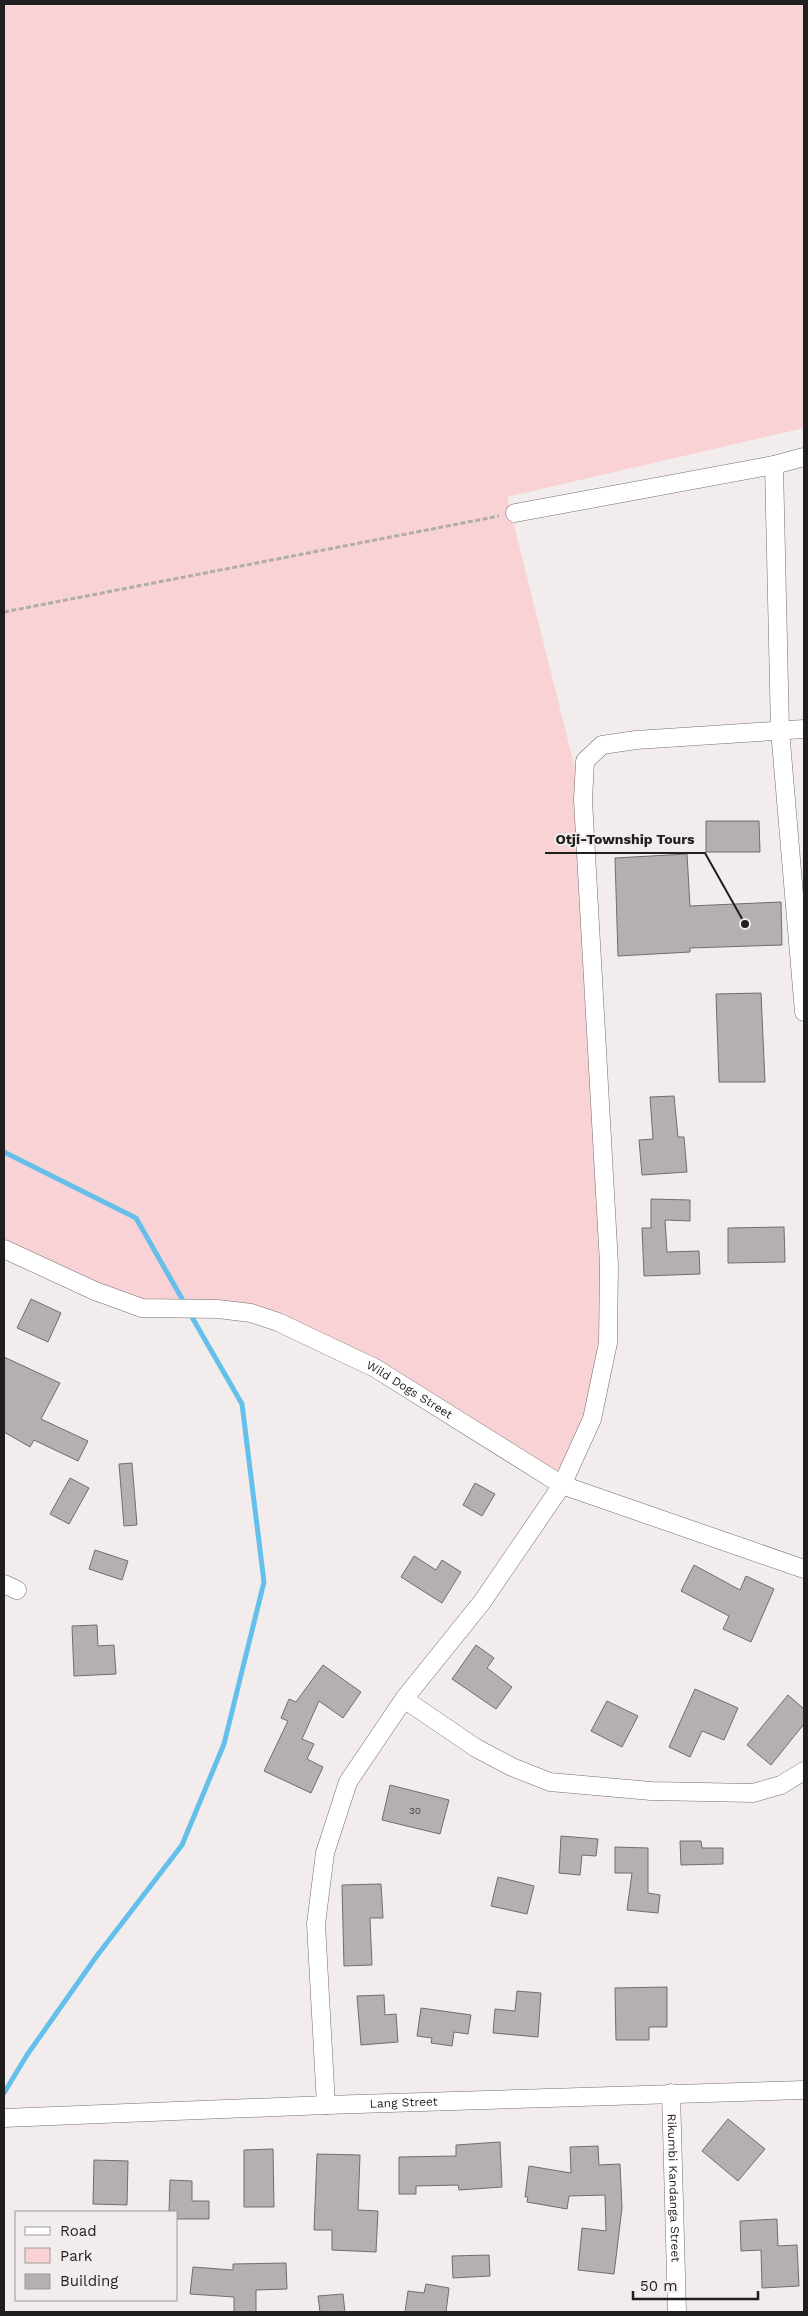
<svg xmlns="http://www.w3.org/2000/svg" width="808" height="2316" viewBox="0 0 808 2316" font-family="'Work Sans',sans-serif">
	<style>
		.green { fill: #f9d2d6 }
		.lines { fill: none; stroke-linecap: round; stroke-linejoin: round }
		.stream { stroke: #64c0ea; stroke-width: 5 }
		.building { fill: #b5afaf; stroke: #726c6d }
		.minor-casing { stroke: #746e6f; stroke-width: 19 }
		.path { stroke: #b1acac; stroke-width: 3; stroke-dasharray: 5 2.5; stroke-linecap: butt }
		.minor { stroke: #fff; stroke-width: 18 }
		.labels { text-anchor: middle; stroke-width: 4; stroke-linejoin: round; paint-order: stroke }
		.number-label { font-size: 10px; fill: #464243 }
		.street-label { font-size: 12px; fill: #211e1f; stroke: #f2ecec }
		.leader { fill: none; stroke: #211e1f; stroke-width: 2 }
		.callout-dot { fill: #211e1f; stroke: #f2ecec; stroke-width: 2 }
		.callout-label { font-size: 14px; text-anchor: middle; font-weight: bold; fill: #211e1f; stroke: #f2ecec; stroke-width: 4; stroke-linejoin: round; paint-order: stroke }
	</style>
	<rect width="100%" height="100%" fill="#f2ecec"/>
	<path class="green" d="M4 4H804V428L507 497 583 800 608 1343 562 1485 278 1322 142 1308 4 1249Z"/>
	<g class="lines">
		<path class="stream" d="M4 1152 136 1218 185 1304
			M4 2093 27 2055 96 1957 182 1845 224 1744 264 1582 242 1404 189 1312"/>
	</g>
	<path class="building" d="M706 821H759L760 852H706Z
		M687 854 690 906 781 902 782 945 690 948V952L618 956 615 858Z
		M761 993 765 1082H719L716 994Z
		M674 1096 678 1137H684L687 1172 642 1175 639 1140 653 1139 650 1097Z
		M651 1199 690 1200V1221L665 1220 667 1252 699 1251 700 1274 644 1276 642 1228H651Z
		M784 1227 785 1262 728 1263V1228Z
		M31 1299 61 1313 48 1342 17 1328Z
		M4 1357 60 1383 41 1419 88 1441 78 1461 34 1440 30 1447 4 1432Z
		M132 1463 137 1525 124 1526 119 1464Z
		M70 1478 89 1488 69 1524 50 1514Z
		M475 1483 495 1494 482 1516 463 1505Z
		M95 1550 128 1561 122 1580 89 1569Z
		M414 1556 436 1570 442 1560 461 1572 442 1603 401 1577Z
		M694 1565 740 1590 746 1576 774 1589 751 1642 723 1629 729 1616 681 1591Z
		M97 1625 98 1646 114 1645 116 1674 74 1676 72 1626Z
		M476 1645 494 1658 487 1668 512 1687 496 1709 452 1679Z
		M323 1665 361 1692 343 1718 319 1701 302 1739 314 1744 307 1759 323 1767 311 1793 264 1771 288 1721 281 1718 289 1699 296 1702Z
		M695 1689 738 1708 724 1740 702 1731 690 1757 669 1747Z
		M788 1695 804 1709V1724L771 1765 747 1745Z
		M607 1701 638 1716 622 1747 591 1731Z
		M390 1785 449 1800 440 1834 382 1820Z
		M561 1836 598 1839 596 1856 582 1855 580 1875 559 1873Z
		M680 1841H701L702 1848H723V1864L681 1865Z
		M615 1847 648 1848V1893L660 1895 658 1913 627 1910 632 1873H615Z
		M498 1877 534 1886 527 1914 491 1906Z
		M381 1884 383 1918H370L372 1965 344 1966 342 1885Z
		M667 1987V2027H649V2040H616L615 1988Z
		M517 1991 541 1993 538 2037 493 2033 495 2009 515 2011Z
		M384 1995 385 2015 396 2014 398 2042 361 2045 357 1996Z
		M421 2008 471 2015 468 2034 454 2032 452 2046 431 2043 432 2038 417 2036Z
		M728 2119 765 2149 738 2181 702 2151Z
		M500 2142 502 2187 459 2190 458 2185 416 2186V2194H399V2157L456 2156V2145Z
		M598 2146 599 2165 620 2164 622 2208 614 2274 578 2270 582 2228 606 2231 605 2195 569 2196 567 2209 527 2202 528 2197H525L529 2166 571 2173 570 2147Z
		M273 2149 274 2207H244V2150Z
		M317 2154 360 2155 358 2210 378 2211 376 2252 332 2250V2230H314Z
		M94 2160 128 2161 127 2205 93 2204Z
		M170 2180 192 2181V2201H209V2219H176V2212H169Z
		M777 2219 778 2246 797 2245 799 2286 762 2288 761 2250 741 2251 740 2221Z
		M489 2255 490 2276 453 2278 452 2256Z
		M286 2263 287 2289 256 2290V2312H234V2297L190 2294 193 2267 233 2270V2264Z
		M426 2284 449 2288 446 2312H405L408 2291 424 2293Z
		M343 2294 345 2312H320L318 2296Z"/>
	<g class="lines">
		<g class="minor-casing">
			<g id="minor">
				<path d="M774 465 780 730 804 1012"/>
				<path d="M515 513 774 465 804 457"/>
				<path id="s1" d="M4 1249 95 1291 142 1308 218 1309 251 1313 278 1322 375 1368 562 1485 804 1569"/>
				<path d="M4 1584 17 1590"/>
				<path d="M404 1699 476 1748 512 1767 550 1782 651 1791 753 1793 781 1785 804 1771"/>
				<path id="s2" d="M671 2093 677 2312"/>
				<path d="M326 2105 316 1924 325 1853 348 1782 404 1699 482 1602 562 1485 592 1419 608 1343 609 1264 583 800 585 761 602 745 636 740 804 729"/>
				<path id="s3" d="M4 2118 326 2105 804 2090"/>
			</g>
		</g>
		<path class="path" d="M4 612 499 516"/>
		<use href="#minor" class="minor"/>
	</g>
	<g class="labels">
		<g class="number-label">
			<text x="415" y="1814">30</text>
		</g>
		<g class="street-label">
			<text dy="4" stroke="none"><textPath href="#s1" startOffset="436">Wild Dogs Street</textPath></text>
			<text dy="4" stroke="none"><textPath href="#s3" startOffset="400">Lang Street</textPath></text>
			<text dy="4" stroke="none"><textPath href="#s2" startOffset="95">Rikumbi Kandanga Street</textPath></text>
		</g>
	</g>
	<path class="leader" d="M745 924L705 853H545"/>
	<circle class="callout-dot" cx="745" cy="924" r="5"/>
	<g class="callout-label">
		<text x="625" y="844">Otji-Township Tours</text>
	</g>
	<rect width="808" height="2316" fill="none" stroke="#211e1f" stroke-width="10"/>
	<rect x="15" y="2211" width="162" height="90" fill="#f2ecec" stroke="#9e9a9a"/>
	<rect x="25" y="2227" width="25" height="8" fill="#ffffff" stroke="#9e9a9a"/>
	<text x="60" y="2236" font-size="15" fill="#211e1f">Road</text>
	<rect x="25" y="2248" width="25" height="15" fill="#f9d2d6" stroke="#9e9a9a"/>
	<text x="60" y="2261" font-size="15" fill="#211e1f">Park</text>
	<rect x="25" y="2274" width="25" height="15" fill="#b5afaf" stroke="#9e9a9a"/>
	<text x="60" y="2286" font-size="15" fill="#211e1f">Building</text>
	<path d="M633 2291v8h125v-8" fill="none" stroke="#211e1f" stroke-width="2.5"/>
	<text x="640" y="2291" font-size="15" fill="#211e1f" stroke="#f2ecec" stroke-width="4" paint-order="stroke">50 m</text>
</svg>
